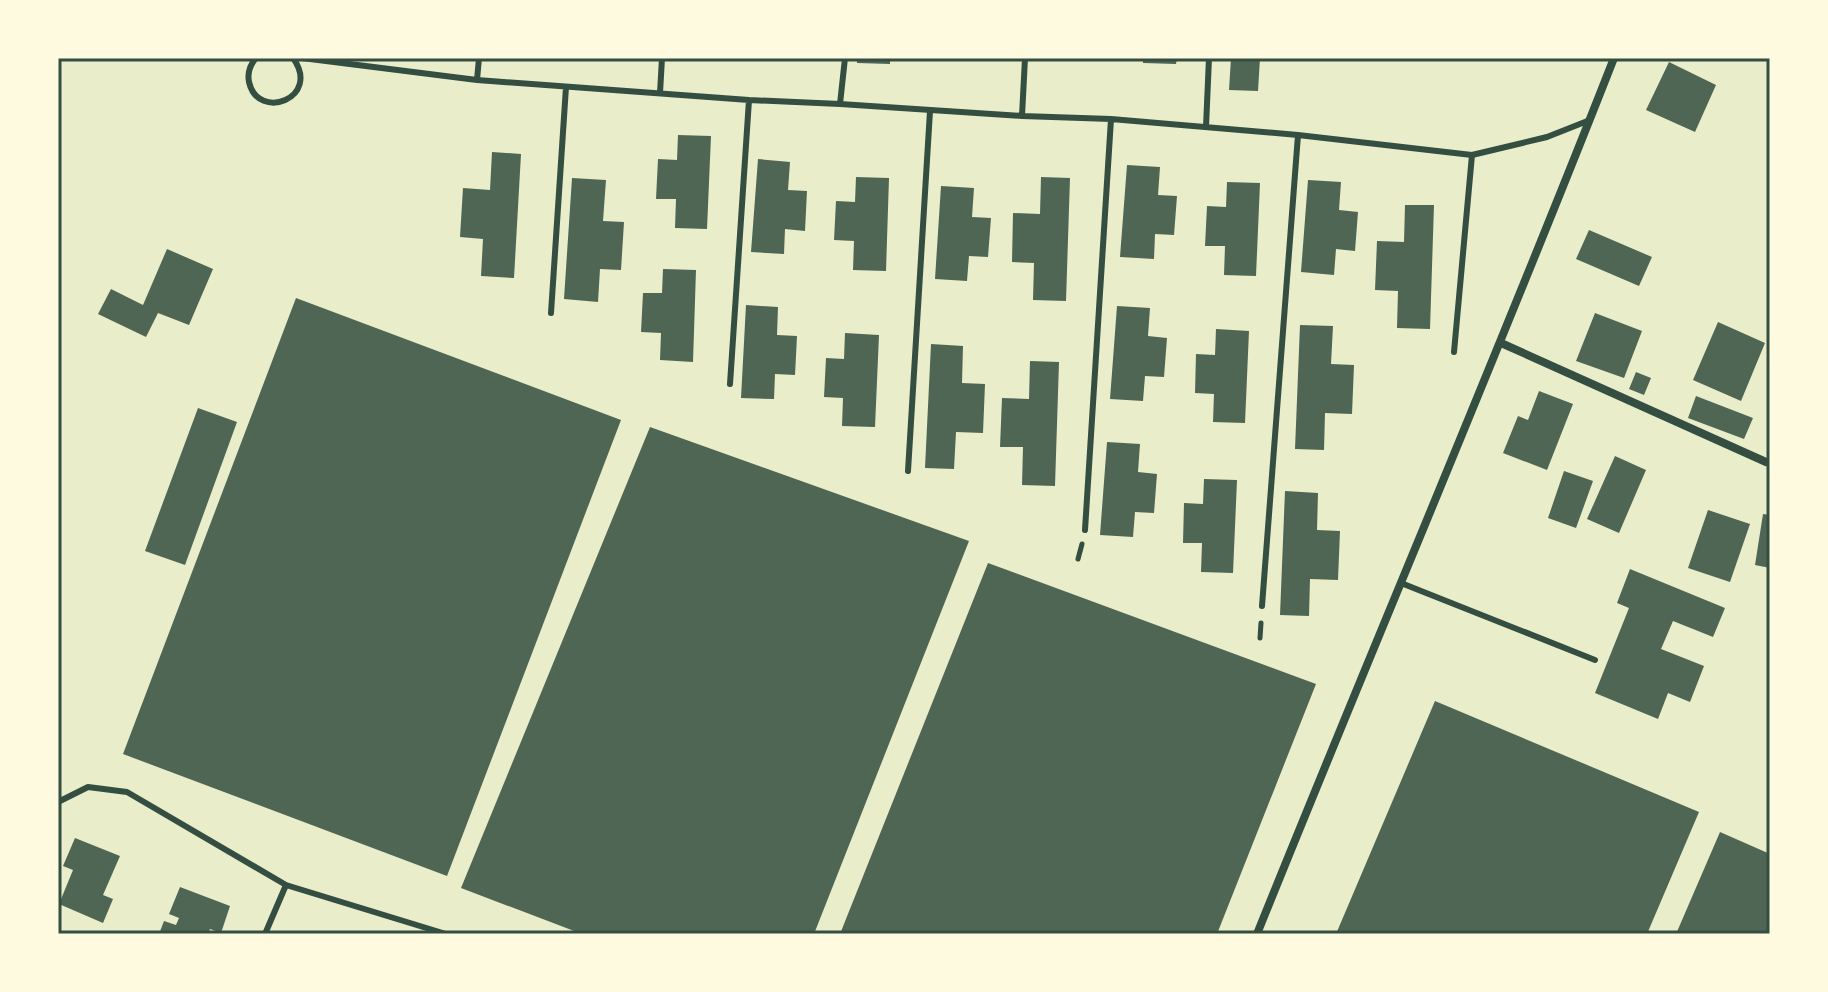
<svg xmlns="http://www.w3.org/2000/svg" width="1828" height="992" viewBox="0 0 1828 992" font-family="'Roboto Condensed',sans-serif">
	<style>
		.building { fill: #4f6655 }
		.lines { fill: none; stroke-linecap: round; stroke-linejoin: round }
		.path { stroke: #344e41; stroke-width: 5 }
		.service { stroke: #344e41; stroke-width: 6 }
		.minor { stroke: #344e41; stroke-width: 8 }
		.neatline { fill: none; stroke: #344e41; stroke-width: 3 }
	</style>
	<rect width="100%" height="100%" fill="#e9edc9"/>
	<path class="building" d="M857 58H890V64L857 63Z
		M1143 58H1177L1176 64 1143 63Z
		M1231 58H1260L1258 91 1229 90Z
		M1669 62 1716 85 1695 132 1646 110Z
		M678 135 711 136 707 229 675 228 676 199H656L658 159 677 160Z
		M492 152 521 154 514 278 481 276 483 239 460 237 463 188 490 190Z
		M758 159 790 162 788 190 807 191 805 231 785 229 784 254 751 252Z
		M1127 165 1160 167 1158 195 1177 196 1174 235 1155 234 1154 259 1120 257Z
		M856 177 889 178 886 271 853 270 854 241 834 240 836 201 855 202Z
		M1041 177 1070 178 1066 301 1033 300 1034 263 1012 262 1013 213 1040 214Z
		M572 178 606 180 603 221 624 222 621 270 600 269 598 302 564 299Z
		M1308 180 1341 182 1339 210 1358 212 1355 251 1336 249 1334 275 1301 272Z
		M1227 182 1260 183 1256 276 1224 275 1225 246H1205L1207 206 1226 207Z
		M941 186 974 188 972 217 991 218 988 257 969 256 967 281 935 279Z
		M1405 205H1434L1430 329 1397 328 1398 291 1375 290 1377 241 1404 242Z
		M1589 230 1652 257 1639 286 1576 259Z
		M167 249 213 269 189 325 158 313 146 337 98 314 111 289 143 305Z
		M663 269 696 270 693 362 660 360 661 333 641 332 643 293H662Z
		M296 298 621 420 447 876 123 754Z
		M746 305 778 307 777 335 797 336 795 375 775 374 774 399 741 398Z
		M1117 306 1150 308 1148 336 1167 338 1164 377 1145 376 1143 401 1110 399Z
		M1595 313 1642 331 1624 378 1576 361Z
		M1718 322 1765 343 1741 401 1693 380Z
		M1300 325 1333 326 1331 364 1354 365 1352 414 1325 413 1324 450 1295 449Z
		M1216 329 1249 331 1245 423 1213 422 1214 394 1195 393 1196 354 1215 355Z
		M845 333 879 335 875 427 842 426 843 398 824 397 826 358 844 359Z
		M931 344 963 346 962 383 985 384 983 433 956 432 954 469 925 468Z
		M1030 361 1059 362 1055 486 1022 485 1023 447H1000L1002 398 1029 399Z
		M1636 372 1651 378 1644 395 1629 389Z
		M1539 391 1573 404 1547 470 1503 453 1518 416 1528 420Z
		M1696 396 1753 418 1744 439 1688 418Z
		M198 408 237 422 185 565 145 551Z
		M650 427 969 541 814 934H582L461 888Z
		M1107 442 1140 444 1138 472 1157 474 1154 513 1135 512 1133 537 1100 535Z
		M1615 456 1646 470 1619 533 1587 519Z
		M1564 471 1593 481 1576 528 1548 518Z
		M1204 479 1237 480 1233 573 1201 572 1202 543H1183L1184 503 1203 504Z
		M1285 491 1318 493 1317 530 1340 531 1338 580 1310 579 1309 616 1280 615Z
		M1708 510 1750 524 1730 582 1688 568Z
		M1763 514 1770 515V568L1755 565Z
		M988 563 1316 684 1217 934H840Z
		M1630 569 1725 608 1713 637 1673 621 1661 649 1704 666 1690 702 1668 693 1658 719 1595 693 1629 608 1617 603Z
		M1435 701 1699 812 1647 934H1336Z
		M1720 832 1770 854V934H1676Z
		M75 838 120 856 103 895 113 899 103 923 59 904 73 870 63 866Z
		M180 887 230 906 221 933 210 929 208 934H159L164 921 176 925 179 918 169 914Z"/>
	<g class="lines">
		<path class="path" d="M1078 559 1082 544
			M1260 638 1261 623"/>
		<path class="service" d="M256 58C250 65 247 72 249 82 258 122 322 98 293 58
			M302 58 477 80 749 100 840 104 1022 116 1111 119 1298 135 1472 155 1547 137 1590 120
			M477 80 479 58
			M660 93 662 58
			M840 104 845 58
			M1022 116 1025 58
			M1206 127 1209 58
			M551 313 566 87
			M1454 352 1472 155
			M730 384 749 100
			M908 471 930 111
			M1085 530 1111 119
			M1401 583 1595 660
			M1262 606 1298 135
			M58 802 88 787 127 792 286 885 446 934
			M265 934 286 885"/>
		<path class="minor" d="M1501 343 1766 462
			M1257 934C1375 641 1499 352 1614 58"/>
	</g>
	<rect width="1828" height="992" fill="none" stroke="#fefae0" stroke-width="120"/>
	<rect x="60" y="60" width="1708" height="872" class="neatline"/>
</svg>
